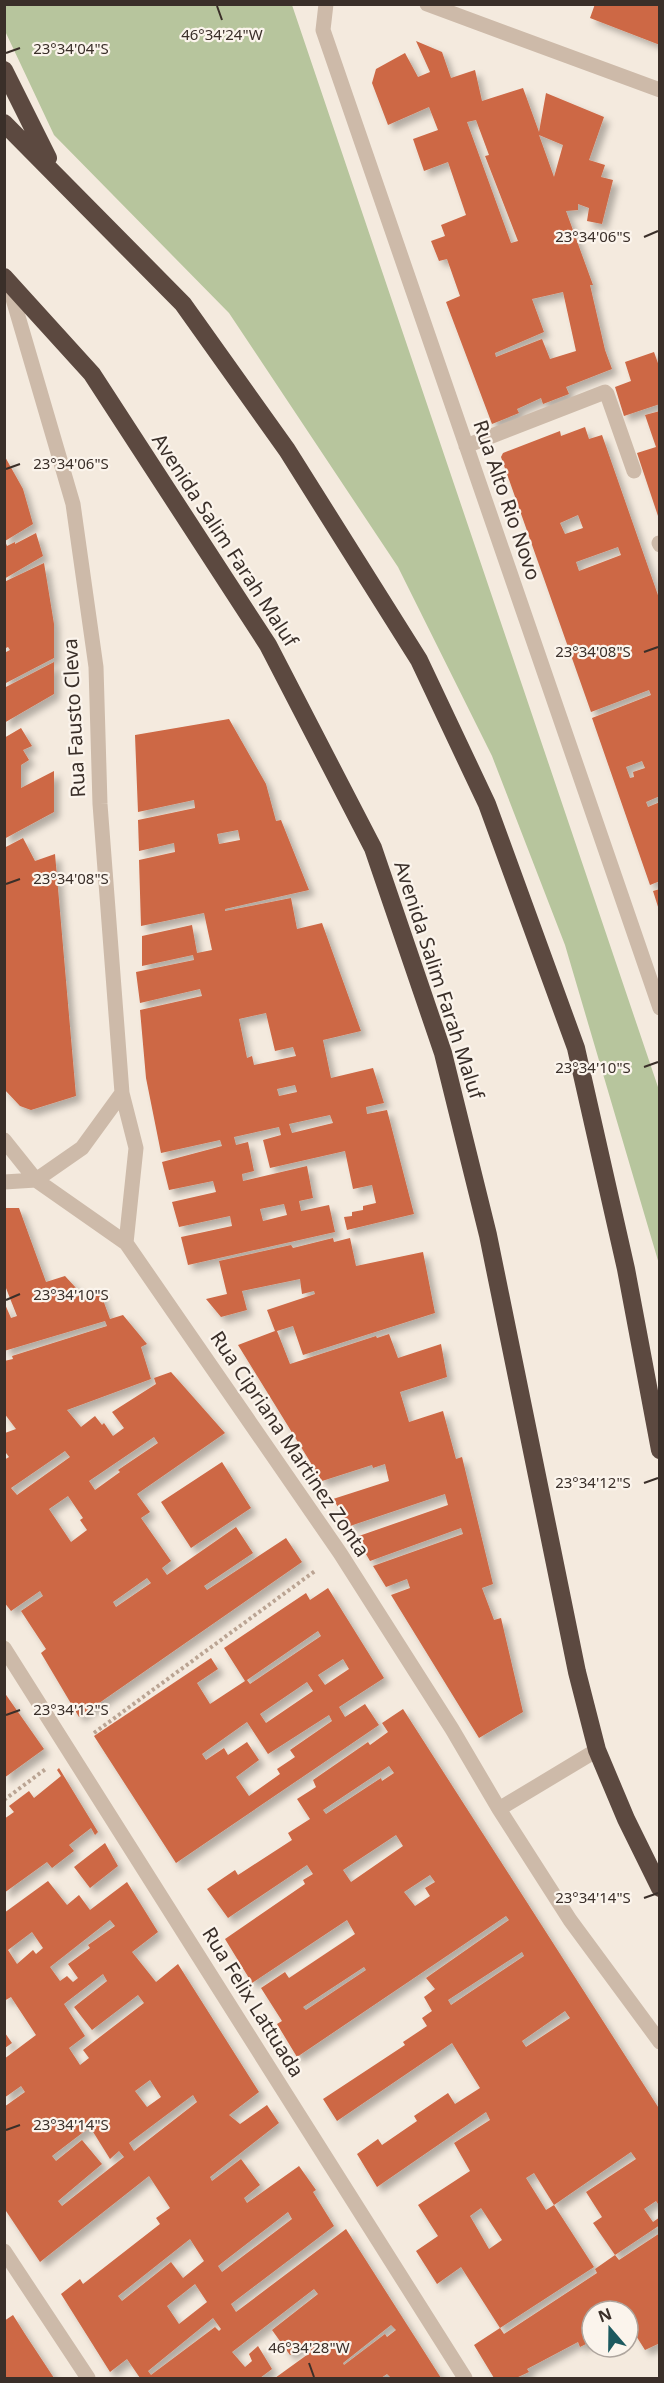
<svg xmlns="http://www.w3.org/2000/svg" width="664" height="2383" viewBox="0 0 664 2383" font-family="'Noto Sans',sans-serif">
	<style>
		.green { fill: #b7c59d }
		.building { fill: #cd6744; fill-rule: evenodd; filter: url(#shadow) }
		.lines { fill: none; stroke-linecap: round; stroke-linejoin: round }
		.path { stroke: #baa493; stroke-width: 4; stroke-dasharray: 3 3; stroke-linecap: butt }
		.minor { stroke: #cdbaa9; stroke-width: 15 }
		.highway { stroke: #5c4940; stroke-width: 18 }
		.ticks { fill: none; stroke: #3a2f29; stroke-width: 2 }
		.labels { text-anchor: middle; stroke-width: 4.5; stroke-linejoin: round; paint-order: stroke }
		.street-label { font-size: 20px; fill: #3a2f29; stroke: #fbf4ec }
		.ticks-label { font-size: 15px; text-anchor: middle; fill: #3a2f29; stroke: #fbf4ec; stroke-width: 4.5; stroke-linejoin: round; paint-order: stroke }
	</style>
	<defs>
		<filter id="shadow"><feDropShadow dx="5.5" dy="5.5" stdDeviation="3" flood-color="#0004"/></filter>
	</defs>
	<rect width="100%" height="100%" fill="#f4eade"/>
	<path class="green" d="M5 4 292 5 659 1090V1264L565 945 492 756 398 567 229 313 54 135 5 31Z"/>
	<path class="building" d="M595 4H660V45L590 18Z
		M416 41 442 52 451 78 475 70 482 101 523 88 539 132 546 93 604 117 589 160 605 165 601 177 613 180 602 224 587 221 589 208 578 204V210L566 211 593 285H590L605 350 612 369 566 387 569 394 543 404 541 398 517 409 519 413 492 424 446 302 460 296 447 259 439 261 431 241 445 236 441 225 466 215 448 162 424 171 413 139 438 130 429 107 388 125 372 83 376 69 405 53 418 77 430 72ZM476 120 489 155 485 156 518 241 511 243 467 122ZM539 135 563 145 554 177ZM563 292 576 351 550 359 542 339 496 357 495 353 544 332 532 299Z
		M654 352 660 369V404L624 416 615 387 631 381 625 362Z
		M660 411V519H659L637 453 656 447 645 415Z
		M585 427 589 439 602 435 660 601V796L646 802 648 807 660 802V881L650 885 592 718 651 695 649 690 591 712 501 457 503 453 560 431 561 436ZM578 515 583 528 565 534 560 523ZM618 547 621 555 579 571 576 562ZM642 761 645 768 633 772 634 777 630 778 626 767Z
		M4 455 23 489 33 524 5 541 7 546 15 542V544L36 533 43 556 4 579Z
		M44 563 54 624V658L4 684V653L10 650 8 647 4 649V582Z
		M54 662V694L4 723V688Z
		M229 719 266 784 276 821 281 820 309 890 225 909V911L291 898 297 929 322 923 361 1031 323 1040 331 1078 373 1068 384 1103 366 1107 367 1114 387 1110 414 1214 347 1230 344 1217 352 1216V1212L363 1210V1206L376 1203 372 1185 353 1189 345 1151 270 1168 263 1140 281 1135 279 1127 234 1137 236 1145 248 1142 254 1171 242 1174 243 1181 307 1166 313 1198 299 1201 301 1211 329 1205 335 1232 188 1265 181 1237 232 1226 230 1216 179 1227 172 1202 216 1192 213 1181 169 1190 162 1162 222 1146 220 1140 161 1153 146 1078 140 1010 202 996 200 989 140 1003 136 972 194 960 193 955 142 966V936L192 925 197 953 212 950 204 913 141 926 139 860 175 852 174 843 139 851 138 820 195 808 194 800 138 812 135 735ZM238 830 240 840 219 844 217 834ZM266 1013 275 1051 293 1047 296 1056 254 1065 252 1056 247 1058 239 1019ZM295 1085 297 1092 279 1096 277 1089ZM330 1115 333 1123 292 1133 289 1124ZM284 1204 287 1215 263 1221 260 1209Z
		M21 728 32 746 23 750 29 760 21 765V788L54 771V812L4 839V738Z
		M23 838 35 861 55 854 76 1096 31 1110 20 1106 4 1089V848Z
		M660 889V910H659L653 891Z
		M4 1208H19L46 1282 65 1276 77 1289 64 1293 67 1300 99 1289 110 1319 123 1315 147 1344 141 1347 151 1379 67 1410 81 1427 95 1416 102 1425 104 1423 113 1436 124 1428 112 1412 156 1384 154 1378 171 1372 225 1433 137 1494 150 1512 141 1518 171 1561 162 1568 167 1575 236 1527 253 1553 204 1586 207 1590 286 1538 302 1562 79 1717 41 1653 46 1649 21 1611 43 1596 40 1591 11 1611 4 1602V1460L9 1457 6 1453 5 1454V1433L16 1429 4 1413V1361L13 1359 12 1356 107 1326 105 1321 4 1351V1302L11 1318 17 1316 4 1283ZM154 1437 158 1443 118 1470 120 1472 95 1490 89 1481ZM65 1451 70 1457 17 1495 11 1488ZM68 1496 83 1518 80 1520 87 1530 71 1542 49 1509ZM147 1578 151 1583 116 1607 113 1602Z
		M333 1238 334 1242 350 1238 356 1266 423 1252 435 1313 303 1355 293 1326 277 1331 290 1364 376 1336 377 1338 389 1334 398 1358 441 1344 447 1377 400 1392 409 1422 443 1411 456 1459 462 1457 493 1584 482 1588 494 1620 501 1618 523 1712 479 1738 391 1595 410 1588 407 1579 386 1587 373 1566 463 1534 461 1528 370 1561 356 1537 448 1505 445 1494 350 1526 333 1499 389 1481 385 1464 373 1468 372 1465 322 1481 238 1345 275 1331 267 1310 315 1294 314 1291 302 1294 300 1279 242 1291 247 1310 221 1317 206 1299 227 1294 219 1261 291 1245 293 1248Z
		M222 1462 251 1508 191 1548 161 1502Z
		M328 1588 384 1678 339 1707 345 1717 365 1704 379 1725 176 1863 94 1736 211 1658 218 1669 197 1683 210 1704 245 1681 224 1648 306 1593 310 1600ZM318 1631 321 1636 250 1684 247 1680ZM343 1659 349 1669 325 1685 318 1675ZM307 1682 313 1691 266 1723 260 1714ZM329 1715 332 1721 290 1750 295 1757 277 1769 280 1774 249 1796 236 1777 259 1760 247 1742 228 1755 224 1748 206 1760 202 1754 247 1722 268 1754Z
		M4 1692 44 1749 4 1778Z
		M403 1709 660 2110V2207L656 2201 644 2209 653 2222 660 2217V2225L615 2255 593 2223 602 2217 586 2192 636 2159 631 2152 554 2205 534 2173 526 2178 546 2210 554 2205 594 2267 500 2328 504 2334 597 2273 595 2269 615 2255 619 2260 660 2233V2343L645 2350 628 2323V2311H592V2341L580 2347 578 2342 527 2369 529 2372 516 2378H494L474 2345 500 2328 461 2267 437 2284 416 2251 438 2236 418 2205 470 2171 454 2143 490 2120 486 2112 377 2187 357 2154 378 2139 382 2145 417 2121 414 2116 448 2093 455 2104 480 2088 452 2043 337 2121 323 2099 405 2045 403 2042 427 2026 422 2018 432 2011 424 1997 435 1989 426 1978 509 1920 506 1916 297 2057 277 2024 282 2021 261 1988 285 1972 289 1978 355 1934 347 1920 252 1983 225 1939 305 1884 303 1880 313 1874 307 1865 228 1918 207 1889 235 1870 238 1875 292 1840 288 1833 310 1819 297 1799 316 1787 313 1780 368 1742 370 1745 388 1732 382 1723ZM389 1766 394 1773 382 1781 381 1778 326 1814 323 1810ZM396 1835 403 1846 351 1882 343 1870ZM430 1875 435 1882 425 1888 430 1896 415 1906 404 1892ZM522 1952 524 1956 451 2005 448 2000ZM364 1967 366 1970 306 2010 303 2007ZM565 2011 570 2018 526 2047 522 2041ZM481 2208 502 2240 489 2249 470 2216Z
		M59 1768 98 1832 95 1835 91 1828 69 1845 74 1851 52 1868 47 1862 4 1893V1819L14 1812 9 1806 29 1791 34 1798 61 1776 57 1770Z
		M105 1843 118 1866 90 1888 74 1867Z
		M48 1881 67 1905 79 1895 90 1910 127 1882 158 1932 132 1952 156 1982 178 1964 259 2092 229 2115 240 2124 267 2105 279 2123 210 2177 212 2181 241 2159 260 2185 244 2198 247 2203 299 2166 316 2190 313 2192 334 2226 231 2304 236 2312 346 2229 441 2378H391L387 2374 381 2378H275L311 2352 304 2344 290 2355 272 2330 318 2294 314 2289 232 2352 245 2367 252 2361 249 2354 258 2346 272 2369 260 2378H140L127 2359 110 2372 61 2294 80 2279 83 2284 160 2224 156 2218 170 2208 149 2176 40 2262 4 2208V2107L25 2092 21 2086 4 2098V2059L36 2035 11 1997 4 2001V1913ZM110 1920 115 1926 88 1945 90 1948 68 1964 78 1978 73 1982 67 1976 60 1981 50 1967ZM32 1932 43 1948 36 1954 33 1950 17 1964 8 1950ZM103 1974 107 1981 74 2007 92 2030 138 1995 144 2003 83 2050 89 2058 80 2065 69 2048 85 2036 64 2004ZM150 2080 161 2097 147 2107 135 2091ZM193 2095 197 2102 134 2151 129 2143ZM90 2127 110 2159 119 2151 124 2157 62 2206 58 2201 102 2164 82 2140 56 2161 52 2156ZM288 2212 292 2219 222 2272 218 2266ZM190 2239 204 2261 183 2278 171 2262 122 2301 118 2296ZM195 2284 207 2302 179 2324 167 2306ZM213 2318 221 2329 219 2331 215 2327 151 2375 148 2371ZM391 2325 396 2330 387 2337 385 2334 344 2365 343 2363Z
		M5 2033 12 2043 5 2048Z
		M13 2315 25 2334 54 2378H4V2321Z"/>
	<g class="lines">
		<path class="path" d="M94 1733 315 1571
			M4 1800 47 1768"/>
		<path class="minor" d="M326 4 323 30 660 1008
			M427 4 660 90
			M466 446 605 392 607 394 634 471
			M659 543 660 545
			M122 1093 136 1148 126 1243
			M4 1140 36 1180 126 1243 340 1553 452 1729 499 1809 570 1920 660 2042
			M4 1182 36 1180 82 1148 122 1093 100 804 96 667 73 504 8 282
			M4 1648 465 2378
			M499 1809 597 1750
			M4 2251 88 2378"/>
		<path class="highway" d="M4 70 48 158
			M4 123 183 304 287 450 419 660 487 804 576 1048 626 1269 660 1450
			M4 277 92 374 268 645 373 848 443 1053 488 1235 577 1672 597 1750 626 1819 660 1888"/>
	</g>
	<path class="ticks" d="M217 6 222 20M6 53 20 48M644 237 658 231M6 469 20 464M644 652 658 647M6 884 20 879M644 1067 658 1062M6 1300 20 1294M644 1483 658 1478M6 1715 20 1710M644 1898 658 1893M6 2130 20 2125M309 2363 314 2377"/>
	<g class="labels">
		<g class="street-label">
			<text transform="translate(507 500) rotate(71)" y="7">Rua Alto Rio Novo</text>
			<text transform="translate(225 540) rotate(57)" y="7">Avenida Salim Farah Maluf</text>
			<text transform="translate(74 718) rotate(-93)" y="7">Rua Fausto Cleva</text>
			<text transform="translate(439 980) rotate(72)" y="7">Avenida Salim Farah Maluf</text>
			<text transform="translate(290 1444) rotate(56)" y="7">Rua Cipriana Martinez Zonta</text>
			<text transform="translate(253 2002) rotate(58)" y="7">Rua Felix Lattuada</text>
		</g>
	</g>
	<g class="ticks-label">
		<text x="222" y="40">46°34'24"W</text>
		<text x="71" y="54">23°34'04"S</text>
		<text x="593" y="242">23°34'06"S</text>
		<text x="71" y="469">23°34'06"S</text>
		<text x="593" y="657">23°34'08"S</text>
		<text x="71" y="884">23°34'08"S</text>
		<text x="593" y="1073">23°34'10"S</text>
		<text x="71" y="1300">23°34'10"S</text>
		<text x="593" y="1488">23°34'12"S</text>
		<text x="71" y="1715">23°34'12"S</text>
		<text x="593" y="1903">23°34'14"S</text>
		<text x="71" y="2130">23°34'14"S</text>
		<text x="309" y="2353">46°34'28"W</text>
	</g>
	<rect width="664" height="2383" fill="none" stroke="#3a2f29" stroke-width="12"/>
	<g transform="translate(610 2329) rotate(340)"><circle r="28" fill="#fbf4ec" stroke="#aea59e" stroke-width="1.5"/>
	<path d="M0-4.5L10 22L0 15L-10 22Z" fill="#1c595f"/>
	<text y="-9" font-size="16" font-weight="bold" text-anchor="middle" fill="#3a2f29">N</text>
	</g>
</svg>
